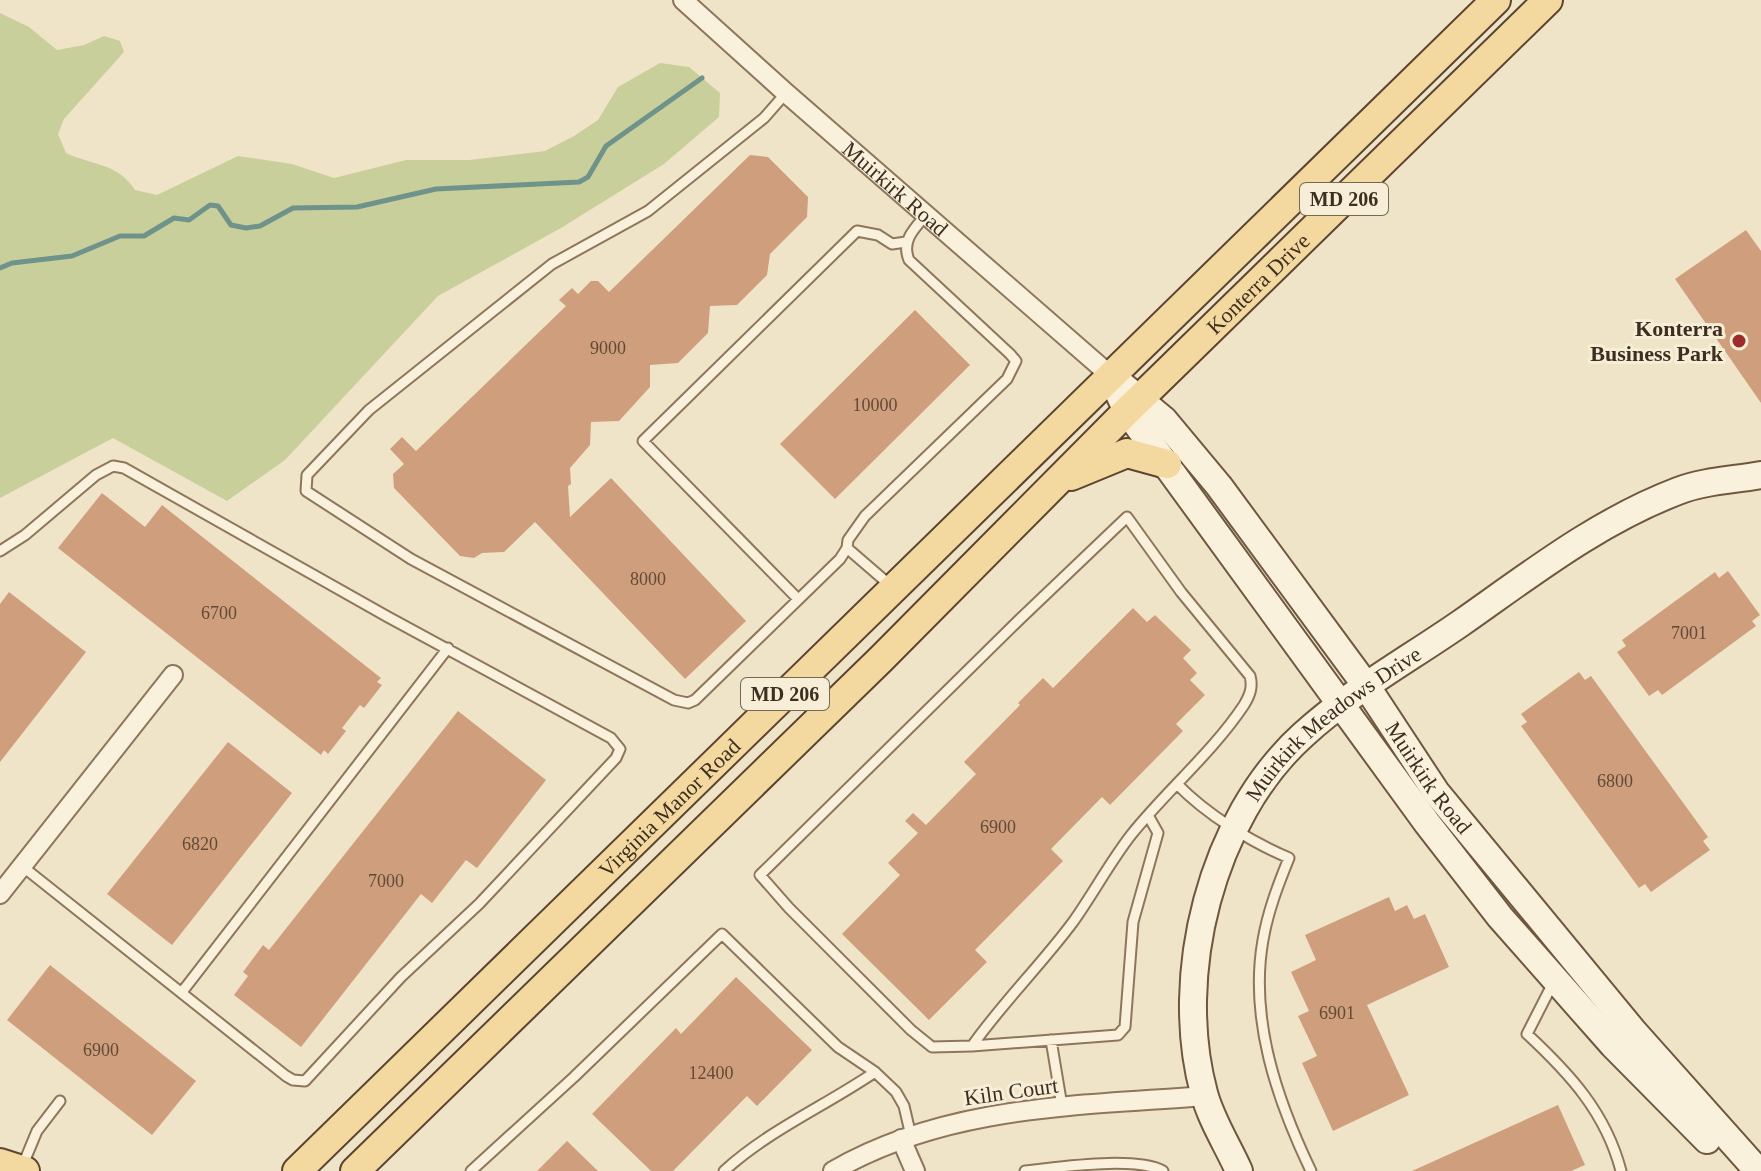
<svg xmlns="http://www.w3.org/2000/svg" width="1761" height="1171" viewBox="0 0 1761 1171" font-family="Georgia,serif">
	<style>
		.green { fill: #c9cf9b }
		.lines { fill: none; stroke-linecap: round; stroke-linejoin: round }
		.stream { stroke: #6f938a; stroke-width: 5 }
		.building { fill: #cf9f7d }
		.lane-casing { stroke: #8d765c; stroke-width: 13 }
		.street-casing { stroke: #8d765c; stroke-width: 22 }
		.secondary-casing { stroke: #6f573f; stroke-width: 30 }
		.primary-casing { stroke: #5b4430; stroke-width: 32 }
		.lane { stroke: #faf1dc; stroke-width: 9 }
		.street { stroke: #faf1dc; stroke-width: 18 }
		.secondary { stroke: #faf1dc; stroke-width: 26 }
		.primary { stroke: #f3d9a0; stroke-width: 28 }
		.poi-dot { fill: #9e2a2b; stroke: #f7eed8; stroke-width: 3 }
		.labels { text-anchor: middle; stroke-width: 6; stroke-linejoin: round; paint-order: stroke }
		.number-label { font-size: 18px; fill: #624a37 }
		.shield { fill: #f7eed8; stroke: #756857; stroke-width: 2 }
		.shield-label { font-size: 20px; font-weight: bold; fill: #3d2e20 }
		.street-label { font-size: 22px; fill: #3d2e20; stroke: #f7eed8 }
		.poi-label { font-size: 22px; font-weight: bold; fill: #3d2e20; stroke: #f7eed8; text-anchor: end }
	</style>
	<rect width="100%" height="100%" fill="#f0e4c8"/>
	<path class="green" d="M0 13 29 27 57 50 84 45 104 36 120 41 124 52 64 119 58 134 66 153C93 166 117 162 135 190L157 195 238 156 292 164 334 178 406 160H469L545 151 574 136 598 120 618 87 660 63 689 67 720 93 719 117 664 164 561 228 438 296 285 460 227 501 113 438 0 498Z"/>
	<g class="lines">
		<path class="stream" d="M0 268 12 263 72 256 120 236H144L174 218 189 220 210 205 218 206 231 225 246 228 260 226 293 208 357 207 436 189 579 182 588 177 606 146 702 78"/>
	</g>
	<path class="building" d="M750 155 768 157 808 197 807 217 770 254 767 275 737 305 710 306 708 333 678 363 650 365V387L619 421 591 422 590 445 570 468 571 484 568 486 570 517 611 478 746 621 685 679 535 522 504 552 482 553 474 558 460 556 394 488 393 474 404 464 390 449 402 437 416 451 566 306 559 300 572 288 578 294 591 281H598L609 292Z
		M1746 230 1761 251V403L1675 279Z
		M915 310 970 365 835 499 780 444Z
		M102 493 145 527 162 505 381 678 377 682 382 685 364 708 360 705 342 728 346 731 328 754 324 750 321 755 58 548Z
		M1728 571 1760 615 1752 621 1756 626 1662 695 1658 690 1649 696 1617 652 1626 646 1622 640 1715 572 1719 578Z
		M9 592 86 652 0 762V604Z
		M1133 608 1147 622 1155 615 1191 650 1183 658 1197 673 1190 680 1205 695 1176 724 1183 731 1110 805 1102 797 1051 849 1063 861 975 950 987 962 929 1020 842 934 900 875 888 863 918 833 905 821 913 813 926 825 976 774 964 762 1020 705 1018 703 1043 678 1053 688Z
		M1579 672 1585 680 1591 676 1708 837 1703 841 1710 850 1651 892 1645 884 1639 888 1521 726 1527 722 1521 714Z
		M458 711 546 780 477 868 466 860 432 903 421 894 301 1047 234 995 248 976 243 972 263 945 269 950Z
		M228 742 292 793 172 945 107 894Z
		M1389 897 1395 911 1407 905 1414 919 1425 914 1449 967 1367 1005 1409 1095 1333 1131 1302 1063 1317 1056 1298 1016 1309 1011 1291 972 1316 960 1305 935Z
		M50 965 196 1081 152 1135 7 1020Z
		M736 977 812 1050 757 1106 747 1096 673 1171H651L592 1114 676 1028 681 1034Z
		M1558 1105 1585 1165 1571 1171H1412Z
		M567 1141 598 1171H537Z"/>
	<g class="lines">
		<g class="lane-casing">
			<path id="lane" d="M786 93 764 118 648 211 552 264 369 410 307 475 306 491 411 559 674 700 688 703 695 700 840 559 847 548 848 540 865 516 1007 379 1016 361 1010 354 909 260C901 241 914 229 926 215
				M1127 517 1181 592 1250 676C1253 687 1250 695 1244 705 1212 753 1167 790 1131 835 1110 862 1093 894 1073 922 1041 965 1003 1002 972 1046L932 1047 911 1030 789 908 760 875 1020 619Z
				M847 548 891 586
				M0 551 25 535 96 475 113 466 124 468 388 617 611 738 620 749 616 758 479 904 401 977 305 1081 293 1080 286 1076 22 866
				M798 599 643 441 857 231 878 235 892 244 906 242
				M1177 784C1206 814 1251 842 1289 858 1278 885 1268 911 1263 940 1249 1019 1277 1100 1311 1171
				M1554 981 1527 1034C1570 1074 1606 1113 1621 1171
				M182 992 448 648
				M1051 1040 1062 1106
				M972 1046 1118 1035 1125 1027 1133 922 1158 833 1149 817
				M22 1167 37 1131 60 1101
				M471 1171 574 1077 722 934 838 1047 875 1072 896 1092 904 1106 911 1136
				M724 1171C769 1130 825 1106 875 1072
				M1025 1171C1058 1167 1136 1156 1163 1171"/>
		</g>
		<g class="street-casing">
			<g id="street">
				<path id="s1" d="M683 0 786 93 1111 376"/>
				<path d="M0 894 173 675"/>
				<path d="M901 1139 915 1171"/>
				<path d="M833 1171C947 1105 1077 1106 1205 1096"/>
			</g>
		</g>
		<g class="secondary-casing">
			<g id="secondary">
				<path id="s2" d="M1111 376 1164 420 1219 486 1367 687 1436 792 1634 1032 1758 1171"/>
				<path d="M1119 394 1127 411 1427 823 1500 917 1613 1045 1707 1140"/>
				<path id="s3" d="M1239 1171C1228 1146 1211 1120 1204 1093 1172 976 1211 818 1303 735 1350 692 1409 659 1461 623 1531 574 1597 522 1678 491 1703 481 1734 480 1761 475"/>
			</g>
		</g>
		<g class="primary-casing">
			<g id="primary">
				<path d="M1071 476 1127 453 1167 464"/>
				<path d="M0 1163 25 1171"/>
				<path id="s4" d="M297 1171 1496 0"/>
				<path id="s5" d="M355 1171 881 659 1127 411 1548 0"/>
			</g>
		</g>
		<use href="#lane" class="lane"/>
		<use href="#street" class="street"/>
		<use href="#secondary" class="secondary"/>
		<use href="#primary" class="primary"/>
	</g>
	<circle class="poi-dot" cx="1739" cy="341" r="8"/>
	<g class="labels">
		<g class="number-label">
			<text x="608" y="354">9000</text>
			<text x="875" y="411">10000</text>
			<text x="648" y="585">8000</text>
			<text x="219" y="619">6700</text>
			<text x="1689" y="639">7001</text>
			<text x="1615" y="787">6800</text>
			<text x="998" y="833">6900</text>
			<text x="200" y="850">6820</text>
			<text x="386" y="887">7000</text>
			<text x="1337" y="1019">6901</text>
			<text x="101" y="1056">6900</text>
			<text x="711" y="1079">12400</text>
		</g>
		<g class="shield">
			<rect x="1300" y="183" width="88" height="32" rx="6"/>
			<rect x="741" y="678" width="88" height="32" rx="6"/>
		</g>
		<g class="shield-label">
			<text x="1344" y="206">MD 206</text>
			<text x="785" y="701">MD 206</text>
		</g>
		<g class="street-label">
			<text dy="8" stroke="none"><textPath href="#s1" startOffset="284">Muirkirk Road</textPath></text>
			<text dy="8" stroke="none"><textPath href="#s5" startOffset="1266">Konterra Drive</textPath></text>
			<text dy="8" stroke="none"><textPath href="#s3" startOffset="504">Muirkirk Meadows Drive</textPath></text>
			<text dy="8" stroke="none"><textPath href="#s2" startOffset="514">Muirkirk Road</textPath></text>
			<text dy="8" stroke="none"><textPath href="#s4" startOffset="520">Virginia Manor Road</textPath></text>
			<text transform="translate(1011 1091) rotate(-8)" y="8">Kiln Court</text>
		</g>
		<g class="poi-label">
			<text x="1723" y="336">Konterra<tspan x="1723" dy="25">Business Park</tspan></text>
		</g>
	</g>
</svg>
